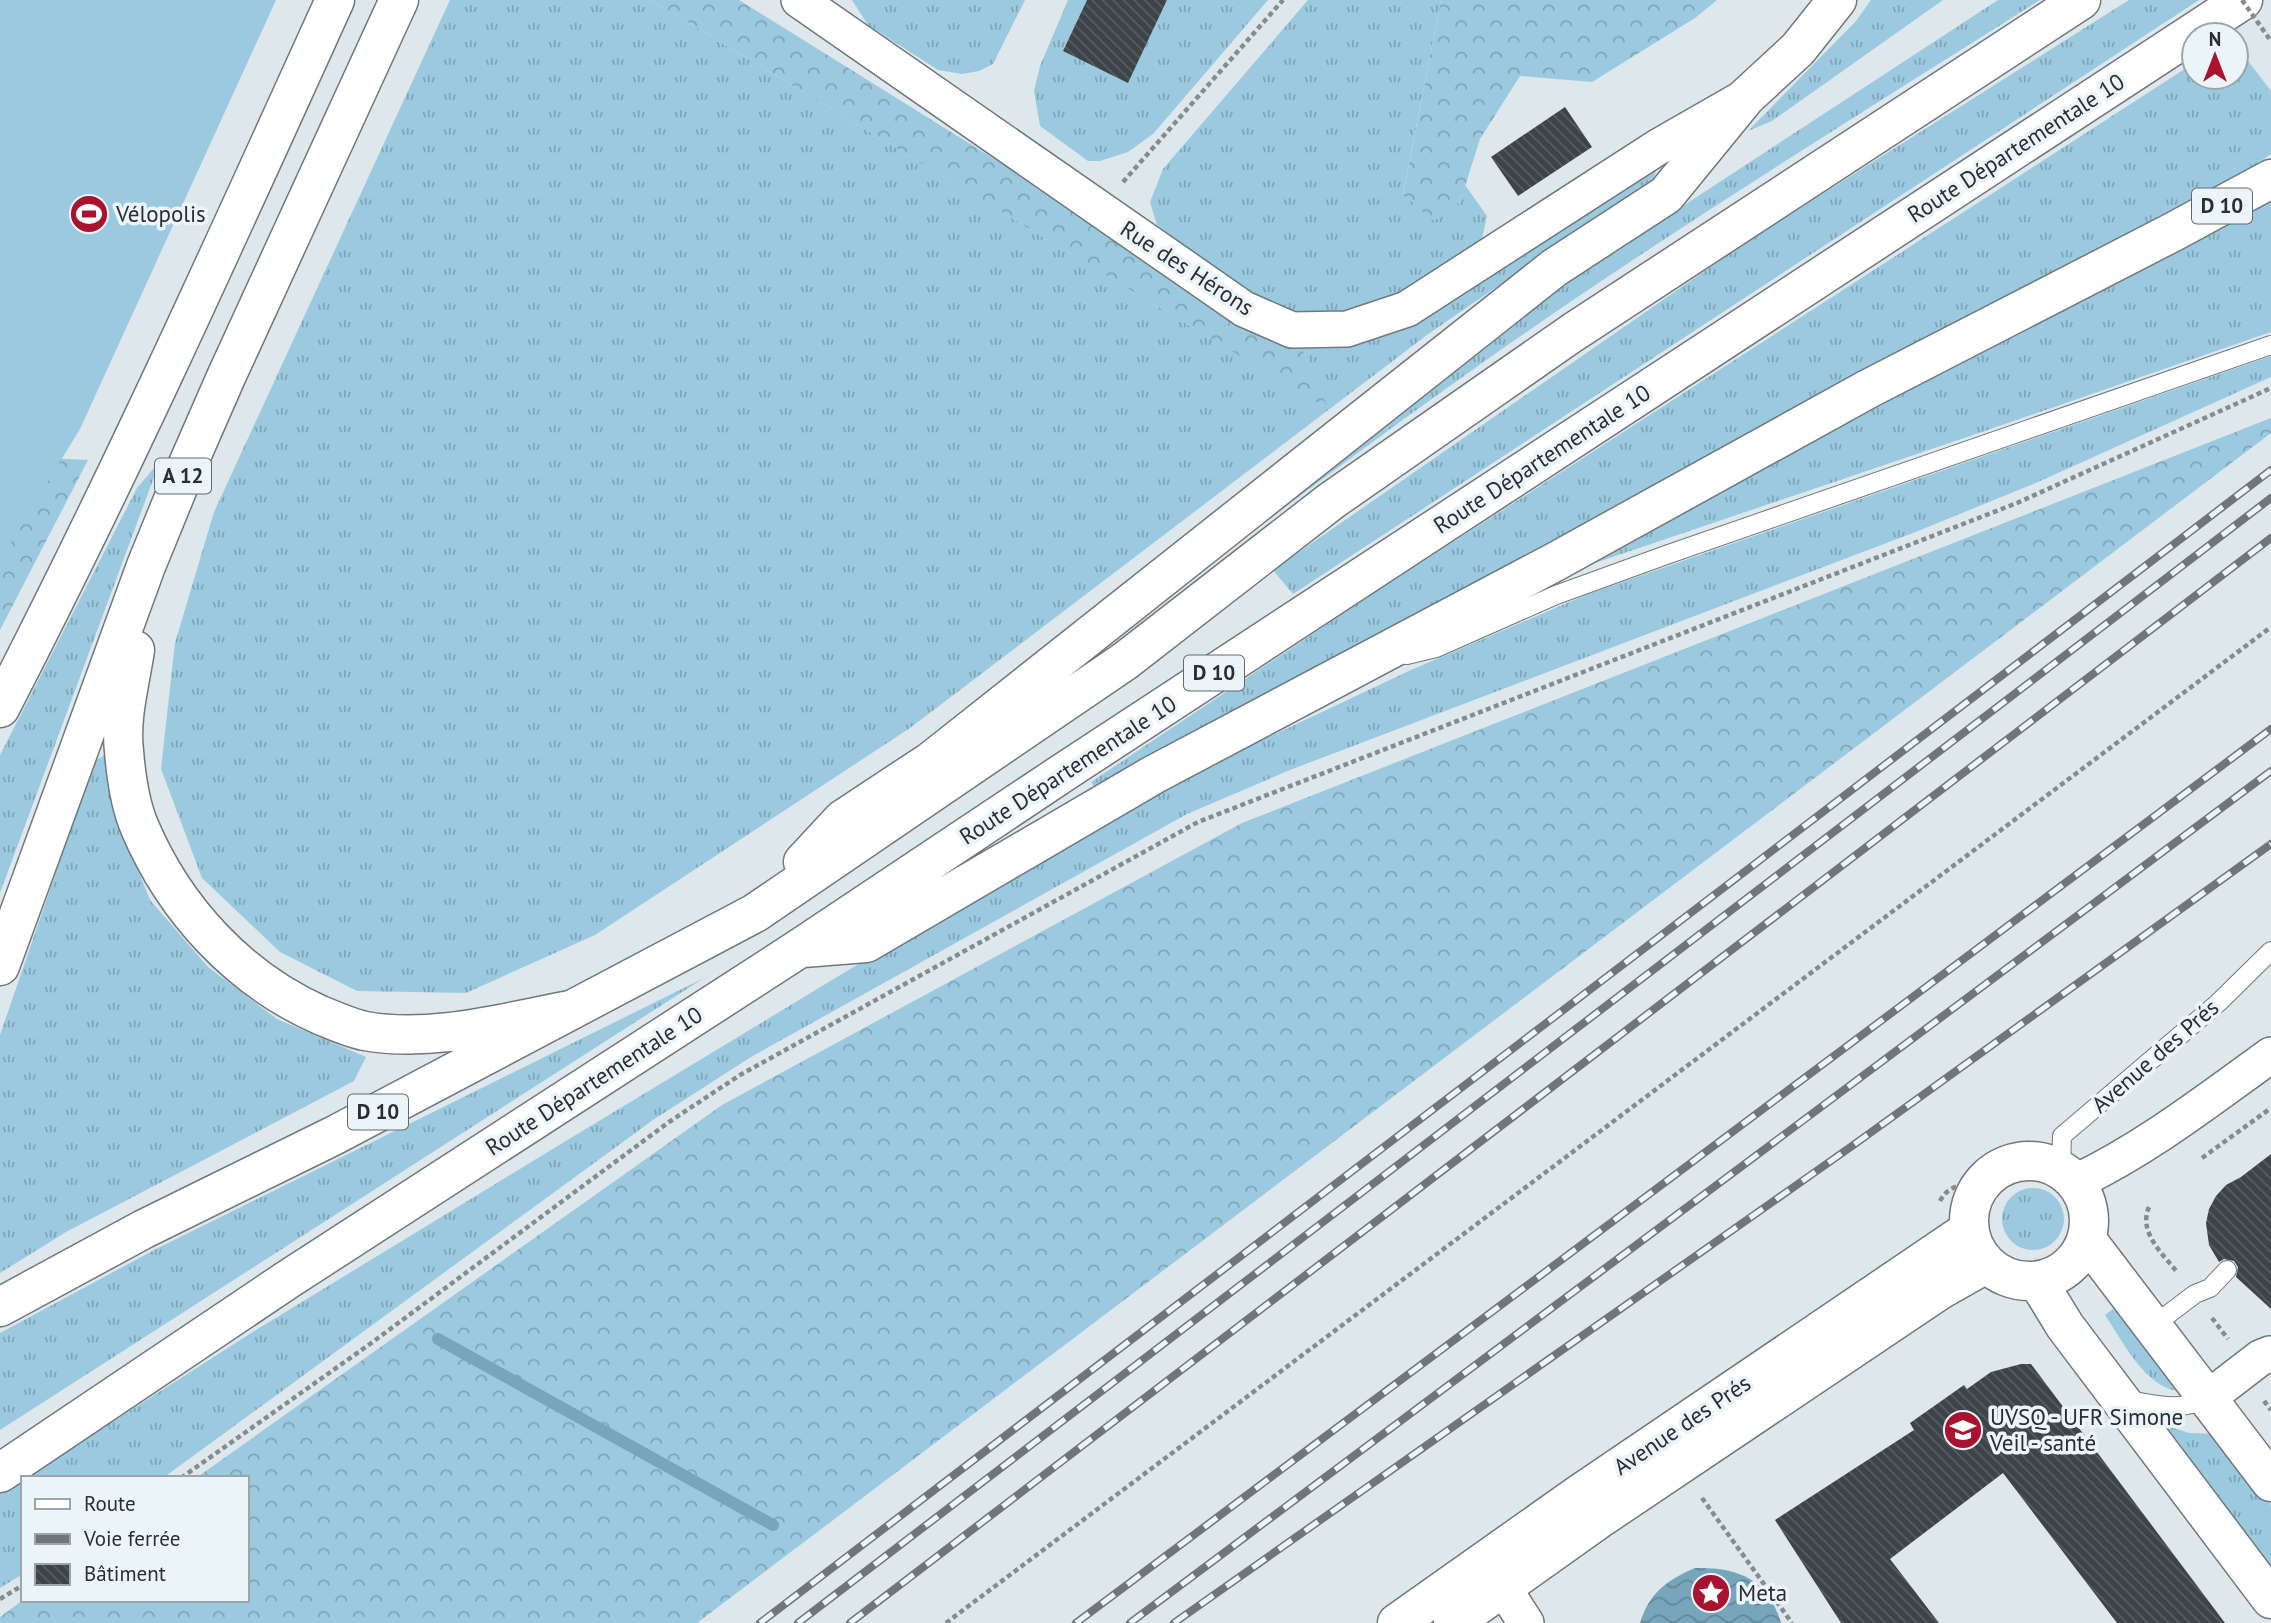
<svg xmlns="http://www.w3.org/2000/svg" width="2271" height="1623" viewBox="0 0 2271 1623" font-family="'PT Sans',sans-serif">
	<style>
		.grass { fill: url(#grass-tufts) }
		.forest { fill: url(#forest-crowns) }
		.pitch { fill: #9bcae0 }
		.water { fill: url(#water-waves) }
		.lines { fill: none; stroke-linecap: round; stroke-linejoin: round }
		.stream { stroke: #77a5bc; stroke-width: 12 }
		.building { fill: url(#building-back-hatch) }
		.lane-casing { stroke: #70787c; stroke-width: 20 }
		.street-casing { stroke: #70787c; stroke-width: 38 }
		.secondary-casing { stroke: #70787c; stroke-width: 41 }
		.primary-casing { stroke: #70787c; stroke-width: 41 }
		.highway-casing { stroke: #70787c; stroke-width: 41 }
		.path { stroke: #858c8e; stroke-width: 4.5; stroke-dasharray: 5 3.5; stroke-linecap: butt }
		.lane { stroke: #fff; stroke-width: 18 }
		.street { stroke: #fff; stroke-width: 35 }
		.secondary { stroke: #fff; stroke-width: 38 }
		.primary { stroke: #fff; stroke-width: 38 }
		.highway { stroke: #fff; stroke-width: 38 }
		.rail-casing { stroke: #707678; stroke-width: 8 }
		.rail { stroke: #ebf4f9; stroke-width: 5; stroke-dasharray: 16; stroke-linecap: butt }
		.path-bridge { stroke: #858c8e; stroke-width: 4.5; stroke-dasharray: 5 3.5; stroke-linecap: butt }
		.labels { text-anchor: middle; stroke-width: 7; stroke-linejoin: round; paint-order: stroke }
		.shield { fill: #ebf4f9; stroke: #64696c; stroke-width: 2 }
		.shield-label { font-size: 21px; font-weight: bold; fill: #2a2e2f }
		.street-label { font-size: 23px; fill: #2a2e2f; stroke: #ebf4f9 }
		.poi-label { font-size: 23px; fill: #2a2e2f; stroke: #ebf4f9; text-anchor: start }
	</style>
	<defs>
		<pattern id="grass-tufts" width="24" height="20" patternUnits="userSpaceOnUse" patternTransform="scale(1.75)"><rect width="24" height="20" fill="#9bcae0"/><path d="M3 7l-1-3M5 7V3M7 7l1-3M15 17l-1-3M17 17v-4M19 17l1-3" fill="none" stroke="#7fa4b6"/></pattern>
		<pattern id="forest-crowns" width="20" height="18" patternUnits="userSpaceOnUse" patternTransform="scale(1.75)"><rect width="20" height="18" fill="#9bcae0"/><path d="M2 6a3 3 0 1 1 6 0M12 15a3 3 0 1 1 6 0" fill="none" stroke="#7fa4b6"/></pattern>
		<pattern id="water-waves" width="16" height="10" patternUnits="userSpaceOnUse" patternTransform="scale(1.75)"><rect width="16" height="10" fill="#77a5bc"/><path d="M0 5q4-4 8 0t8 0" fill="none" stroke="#628799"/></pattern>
		<pattern id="building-back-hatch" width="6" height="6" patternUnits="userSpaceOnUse" patternTransform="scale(1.75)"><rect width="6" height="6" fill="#3d4448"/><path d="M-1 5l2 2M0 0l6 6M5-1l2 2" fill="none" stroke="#575d60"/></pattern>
	</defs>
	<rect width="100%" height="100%" fill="#dee7eb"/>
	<path class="grass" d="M450 0H651L1328 409 1304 352 1281 338 1332 344 1659 160 1654 178 1427 335 910 728 595 935 466 993 357 991 280 952 202 878 161 769 175 643 214 512Z
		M852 0H1025L993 64 979 71 962 74 938 70 868 25Z
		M1068 0H1087L1063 51 1128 82 1167 0H1268L1153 134 1128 152 1100 161H1088L1040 126 1034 91 1040 66Z
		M1308 0H1441L1403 194 1460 202 1465 185 1487 216 1480 248 1406 297 1324 318 1293 312 1246 292 1157 225 1150 202 1163 169Z
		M1871 0H1943L1772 121 1748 131 1856 21Z
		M1998 0H2040C1887 97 1733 192 1582 294 1404 414 1233 546 1063 677L1451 361 1660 221Z
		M2129 0H2199L1293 594 1273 570 1751 239Z
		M2236 45 2271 91V154L2248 170 1926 338 1097 790 1091 782 1365 599 2194 63V77H2236Z
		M2271 202V332L1979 433 1574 570 1950 368Z
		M2271 356V377L2038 482 1918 531 1290 770 1187 814 751 1057 653 1120 163 1478H25L248 1335 546 1153 1052 847 1169 784 1411 670 1588 594Z
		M160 461 0 893V755L137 488Z
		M107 753 122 830 150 900 208 967 277 1019 366 1057 354 1081 66 1232 0 1273V1035L94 762Z
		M704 978 0 1430V1333L156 1249Z
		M2002 1219a31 31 0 1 1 62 0a31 31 0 1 1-62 0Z
		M2121 1303 2186 1392C2147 1392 2124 1343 2105 1315Z
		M2165 1425 2189 1433 2219 1434 2271 1505V1567Z
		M23 1479V1574L0 1588V1493Z"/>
	<path class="forest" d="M651 0H739L1304 352 1329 410Z
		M1441 0H1717L1695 18 1592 82 1520 76 1480 139 1460 202 1434 221 1403 195Z
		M2271 418V433L697 1623H0V1617L23 1600H247V1478H196L722 1105 1242 823Z
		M0 456 88 460 0 630Z"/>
	<path class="pitch" d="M0 0H276L80 429 0 560Z"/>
	<path class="water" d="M1695 1568C1738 1567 1768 1579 1781 1623H1640C1649 1593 1667 1580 1695 1568Z"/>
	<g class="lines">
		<path class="stream" d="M438 1339 773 1525"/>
	</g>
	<path class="building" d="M1087 0H1167L1128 83 1063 51Z
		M1565 107 1592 147 1518 196 1491 157Z
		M2271 1154V1309L2236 1277 2238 1267 2234 1261 2224 1259 2219 1262 2209 1245 2206 1223 2209 1209 2216 1196 2226 1185 2241 1177Z
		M2021 1364H2031L2225 1623H2117L2003 1473 1890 1559 1939 1623H1841L1775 1520 1914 1430 1910 1423 1964 1385 1967 1389 1991 1372Z"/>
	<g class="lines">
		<g class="lane-casing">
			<path id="lane" d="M1407 655 1436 648 1556 595 1666 555 2271 345
				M2061 1169 2062 1136 2218 1003 2271 951
				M2154 1325 2195 1294 2210 1288 2227 1270
				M2123 1399C2155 1404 2178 1413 2208 1398"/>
		</g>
		<g class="street-casing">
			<path id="street" d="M799 0 1244 309 1292 330 1347 329 1407 309 1658 147 1740 100
				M2076 1182C2147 1148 2207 1101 2271 1055
				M2208 1398 2260 1358 2270 1354
				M1488 1564 1526 1623"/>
		</g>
		<g class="secondary-casing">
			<path id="secondary" d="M1969 1221a60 60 0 1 1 120 0a60 60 0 1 1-120 0Z
				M2087 1240 2271 1482
				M2038 1282 2065 1326 2271 1599
				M1397 1623 1578 1495 1969 1230
				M1453 1623 1599 1519 1940 1290 1986 1264"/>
		</g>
		<g class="primary-casing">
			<path id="primary" d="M803 862 843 819 931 761 1554 268 1666 195 1746 97 1798 49 1837 0
				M803 948 866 943 1153 775 1553 563 1868 389 2173 232 2271 179
				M0 1307 144 1229 333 1136 755 913 1125 661 1331 501 1572 333 2081 0
				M0 1473 287 1280 800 948 1067 770 2243 0"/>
		</g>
		<g class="highway-casing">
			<path id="highway" d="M135 650C130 683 120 718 124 751 126 776 130 805 140 828 175 910 239 979 320 1015 335 1021 350 1028 365 1031 432 1043 505 1022 571 1010
				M0 708C120 476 227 238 335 0
				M0 966 146 566 184 473 226 377 399 0"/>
		</g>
		<path class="path" d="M1123 182 1283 0
			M2202 1158 2271 1108
			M1940 1201C1950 1183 1963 1185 1981 1186
			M2149 1207C2138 1232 2162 1253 2177 1272
			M2212 1318 2228 1339
			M2264 1401 2271 1410
			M181 1478 370 1344 669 1122 740 1075 1198 822 2017 503 2271 388
			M1702 1498 1792 1623
			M0 1599 23 1585
			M946 1623 2271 627"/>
		<use href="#lane" class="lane"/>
		<use href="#street" class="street"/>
		<use href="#secondary" class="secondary"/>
		<use href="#primary" class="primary"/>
		<use href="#highway" class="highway"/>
		<g class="rail-casing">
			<path id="rail" d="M760 1623 2271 470
				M798 1623 2271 498
				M850 1623 2271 538
				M1076 1623 2271 729
				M1130 1623 2271 771
				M1174 1623 1852 1146 2271 844"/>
		</g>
		<use href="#rail" class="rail"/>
		<path class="path-bridge" d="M2242 0 2271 41"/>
	</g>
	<defs>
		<g id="stadium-disc" transform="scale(2.0125)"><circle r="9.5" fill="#aa132f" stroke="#ebf4f9"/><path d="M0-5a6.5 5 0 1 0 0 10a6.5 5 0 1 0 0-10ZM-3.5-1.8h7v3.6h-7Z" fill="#fff"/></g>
		<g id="university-disc" transform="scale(2.0125)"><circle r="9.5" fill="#aa132f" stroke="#ebf4f9"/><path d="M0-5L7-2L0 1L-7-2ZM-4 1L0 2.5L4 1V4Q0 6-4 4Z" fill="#fff"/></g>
		<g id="sight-disc" transform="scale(2.0125)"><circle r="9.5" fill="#aa132f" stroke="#ebf4f9"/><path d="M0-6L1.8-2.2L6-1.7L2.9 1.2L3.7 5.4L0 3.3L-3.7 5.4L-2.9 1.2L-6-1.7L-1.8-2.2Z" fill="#fff"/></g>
	</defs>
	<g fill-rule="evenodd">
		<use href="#stadium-disc" x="89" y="214"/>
		<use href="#university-disc" x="1963" y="1430"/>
		<use href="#sight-disc" x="1711" y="1593"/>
	</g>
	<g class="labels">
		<g class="shield">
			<rect x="2192" y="188.5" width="60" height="35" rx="5"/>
			<rect x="155" y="458.5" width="56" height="35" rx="5"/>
			<rect x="1184" y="655.5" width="60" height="35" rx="5"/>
			<rect x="348" y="1094.5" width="60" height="35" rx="5"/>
		</g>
		<g class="shield-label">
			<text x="2222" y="213">D 10</text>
			<text x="183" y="483">A 12</text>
			<text x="1214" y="680">D 10</text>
			<text x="378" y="1119">D 10</text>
		</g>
		<g class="street-label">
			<text transform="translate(2016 148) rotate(-33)" y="8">Route Départementale 10</text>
			<text transform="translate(1187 268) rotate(33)" y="8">Rue des Hérons</text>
			<text transform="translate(1542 459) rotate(-33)" y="8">Route Départementale 10</text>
			<text transform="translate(1068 770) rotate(-33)" y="8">Route Départementale 10</text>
			<text transform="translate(2155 1056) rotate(-41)" y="8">Avenue des Prés</text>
			<text transform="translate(594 1081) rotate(-33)" y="8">Route Départementale 10</text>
			<text transform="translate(1682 1425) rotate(-34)" y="8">Avenue des Prés</text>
		</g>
		<g class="poi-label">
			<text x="116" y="222">Vélopolis</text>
			<text x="1990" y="1425">UVSQ - UFR Simone<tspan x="1990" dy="26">Veil - santé</tspan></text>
			<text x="1738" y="1601">Meta</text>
		</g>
	</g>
	<rect x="21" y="1476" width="228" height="126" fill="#ebf4f9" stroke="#9ea5a8" stroke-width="2"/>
	<rect x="35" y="1499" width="35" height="10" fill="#ffffff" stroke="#9ea5a8" stroke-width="2"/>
	<text x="84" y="1511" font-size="21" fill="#2a2e2f">Route</text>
	<rect x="35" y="1534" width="35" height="10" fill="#707678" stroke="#9ea5a8" stroke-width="2"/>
	<text x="84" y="1546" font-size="21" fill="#2a2e2f">Voie ferrée</text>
	<rect x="35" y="1564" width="35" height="21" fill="url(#building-back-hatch)" stroke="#9ea5a8" stroke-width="2"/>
	<text x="84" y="1581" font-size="21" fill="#2a2e2f">Bâtiment</text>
	<g transform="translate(2215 56)"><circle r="33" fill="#ebf4f9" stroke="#9ea5a8" stroke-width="2"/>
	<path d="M0-5L12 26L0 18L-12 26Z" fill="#aa132f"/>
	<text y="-10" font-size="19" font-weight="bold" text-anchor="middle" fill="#2a2e2f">N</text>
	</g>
</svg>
